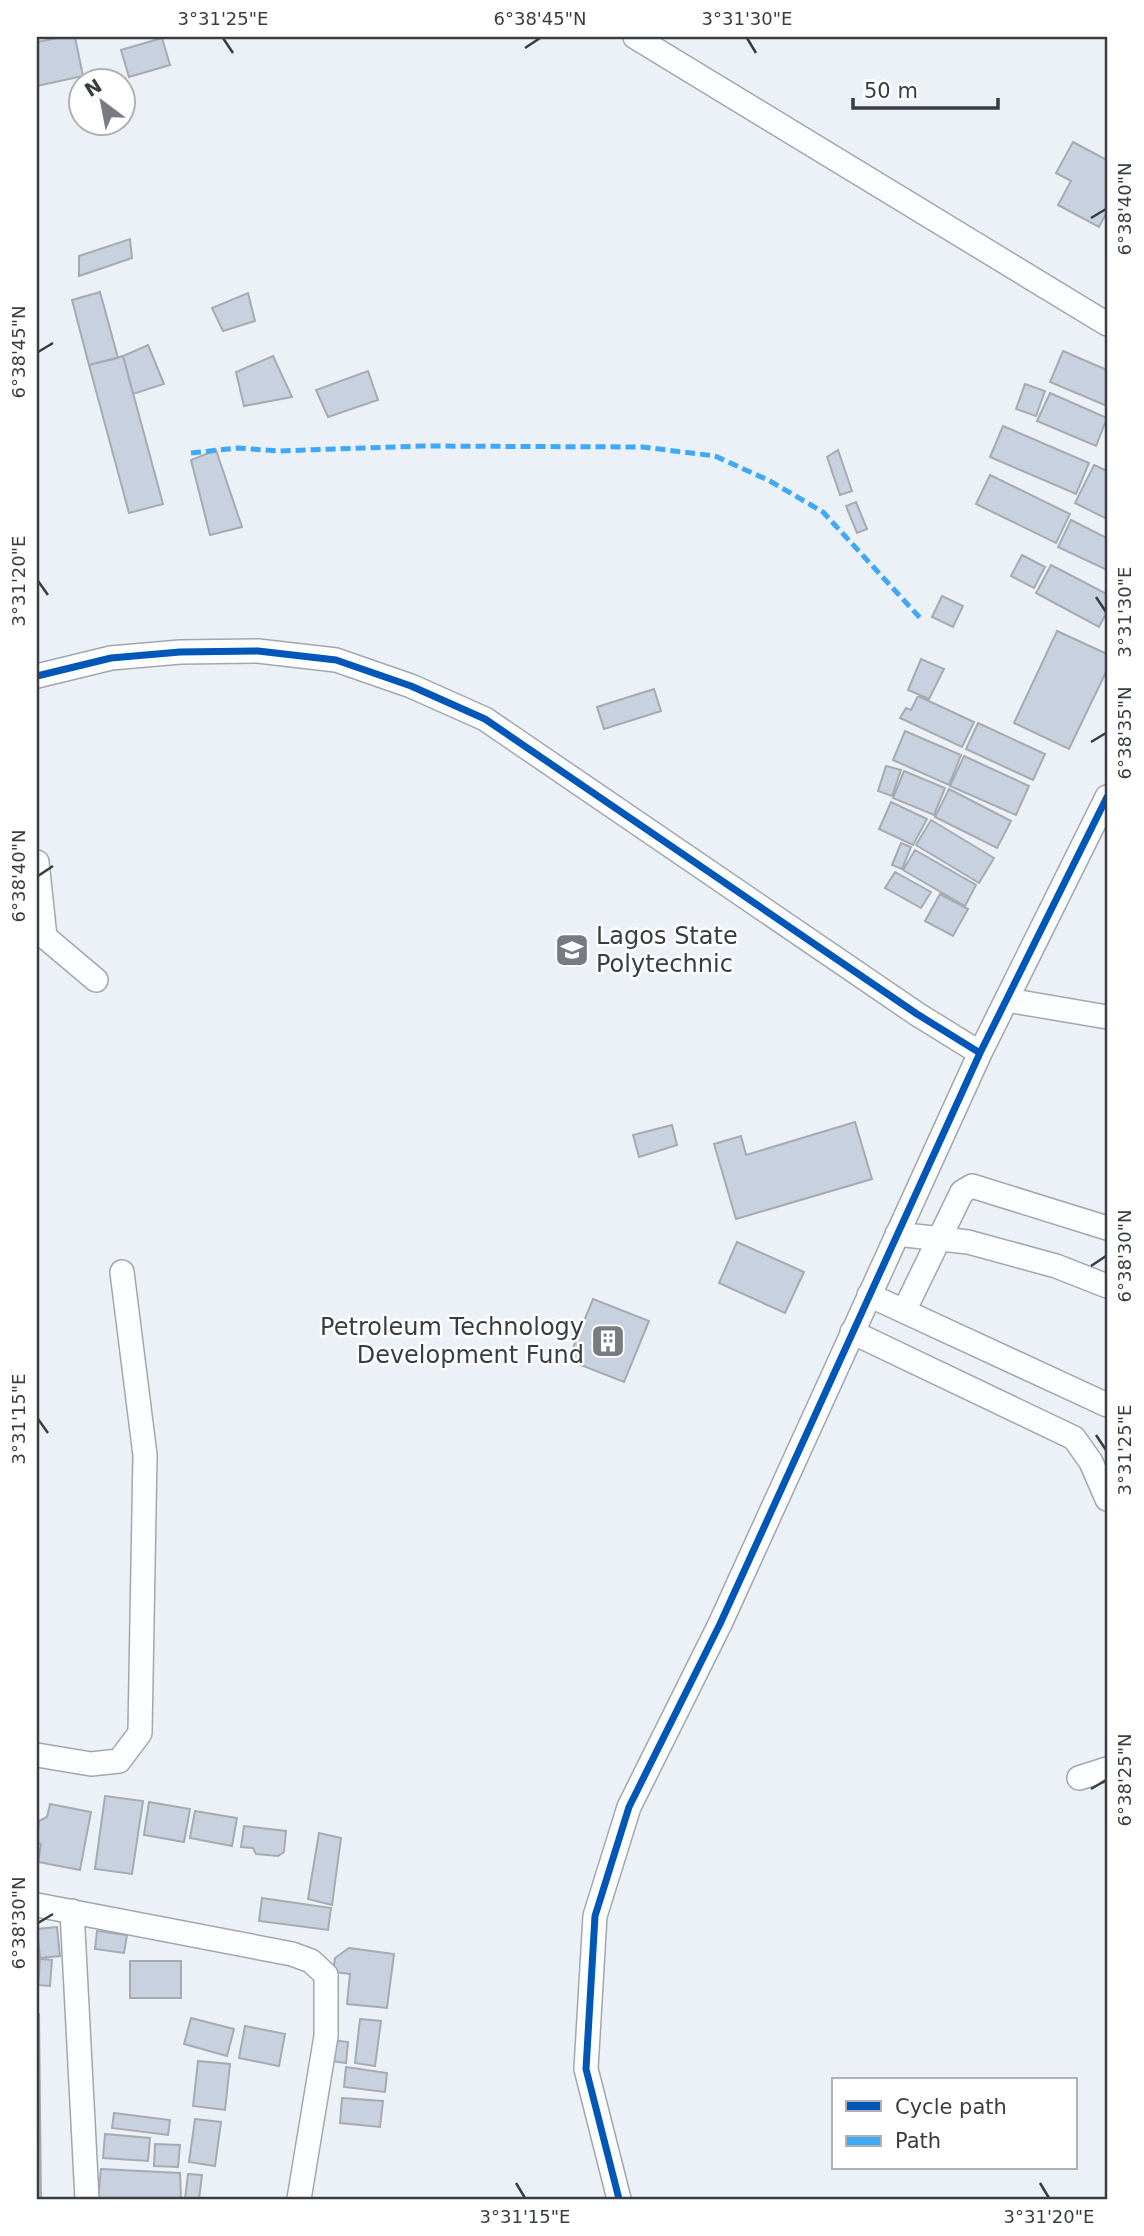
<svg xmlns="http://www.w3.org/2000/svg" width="1144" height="2236" viewBox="0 0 1144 2236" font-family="'DejaVu Sans',sans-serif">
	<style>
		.building { fill: #c7d1df; stroke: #a7abb0; stroke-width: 2 }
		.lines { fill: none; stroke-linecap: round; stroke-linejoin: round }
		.minor-casing { stroke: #a3a7ac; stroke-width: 26 }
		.minor { stroke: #fcfdfe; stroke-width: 23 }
		.quiet { stroke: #3fa9f5; stroke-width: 5; stroke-dasharray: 10 5; stroke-linecap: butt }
		.cycleway-casing { stroke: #fff; stroke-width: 11 }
		.cycleway { stroke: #0057b8; stroke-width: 7 }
		.ticks { fill: none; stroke: #393d42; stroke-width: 2.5 }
		.labels { text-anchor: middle; stroke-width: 5; stroke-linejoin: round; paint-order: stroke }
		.poi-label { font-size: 24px; fill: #393d42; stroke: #fff; text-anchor: start }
		.neatline { fill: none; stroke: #393d42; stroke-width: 2.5 }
		.ticks-label { font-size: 18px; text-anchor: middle; fill: #393d42 }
	</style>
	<rect width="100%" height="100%" fill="#ecf1f8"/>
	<path class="building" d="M63 37H75L83 76 37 86V42Z
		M162 38 170 65 129 77 121 50Z
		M1073 142 1107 160V212L1099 227 1058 205 1071 181 1056 173Z
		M130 239 132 258 79 276V256Z
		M100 292 118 358 89 365 72 300Z
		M248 293 255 321 223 331 212 308Z
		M148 345 164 384 133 394 123 356Z
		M1063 351 1107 370V406L1050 382Z
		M123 356 163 504 129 513 89 365Z
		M273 356 292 397 244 406 236 372Z
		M368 371 378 400 328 417 316 390Z
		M1025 384 1045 391 1036 416 1016 409Z
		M1050 393 1107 418 1096 446 1037 421Z
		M1003 426 1089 463 1076 494 990 457Z
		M216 450 242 527 210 535 191 460Z
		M838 450 852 491 840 495 827 457Z
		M1094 465 1107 471V519L1075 503Z
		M990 475 1070 514 1056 543 976 504Z
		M856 502 867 529 857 533 846 506Z
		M1071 520 1107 538V570L1058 547Z
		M1022 555 1045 567 1034 588 1011 576Z
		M1051 565 1107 594V612L1099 627 1036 593Z
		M942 596 963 606 953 627 932 617Z
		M1057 631 1107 654V670L1069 749 1014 723Z
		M921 659 944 669 929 699 908 690Z
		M654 689 661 711 604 729 597 707Z
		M918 696 974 722 962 747 900 718 906 708 911 710Z
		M978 723 1045 754 1033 780 966 749Z
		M905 731 961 755 949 785 893 760Z
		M964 756 1029 786 1016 815 950 786Z
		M886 766 901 770 892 796 878 791Z
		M904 771 945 788 934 815 893 798Z
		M949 789 1011 821 997 848 935 817Z
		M891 802 927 819 913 845 879 829Z
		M931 820 994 858 979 883 916 845Z
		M901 843 911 847 902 869 892 865Z
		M915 850 976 885 965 906 903 870Z
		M895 872 931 892 921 908 885 888Z
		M940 894 968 909 953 936 925 921Z
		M855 1122 872 1179 736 1219 714 1144 741 1136 746 1155Z
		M672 1125 677 1145 639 1157 633 1135Z
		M737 1242 804 1272 785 1313 719 1283Z
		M593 1299 649 1321 624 1382 568 1360Z
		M105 1796 143 1801 132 1874 95 1869Z
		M149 1802 190 1809 184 1842 144 1835Z
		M50 1804 91 1812 80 1870 38 1862 41 1844 37 1843 39 1821 47 1817Z
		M195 1811 237 1818 232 1846 190 1838Z
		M244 1826 286 1831 284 1852 278 1856 256 1854 253 1848 241 1847Z
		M319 1833 341 1838 332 1905 308 1899Z
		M262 1898 331 1908 328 1930 259 1921Z
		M57 1927 60 1956 40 1958 37 1929Z
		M97 1931 127 1935 124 1953 95 1949Z
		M349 1948 394 1954 387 2008 347 2004 350 1974 333 1972 335 1958Z
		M40 1959 52 1960 50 1986 38 1985Z
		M130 1961H181V1998H130Z
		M37 2014H39L41 2199H37Z
		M191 2018 234 2029 227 2056 184 2044Z
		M360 2019 381 2021 375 2066 355 2063Z
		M245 2026 285 2034 279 2066 239 2058Z
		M333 2040 348 2042 346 2063 331 2061Z
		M198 2061 230 2064 225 2110 193 2106Z
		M346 2067 387 2073 385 2092 344 2087Z
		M342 2098 383 2101 380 2127 340 2123Z
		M114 2113 170 2120 168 2135 112 2128Z
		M195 2119 221 2122 215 2166 189 2162Z
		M105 2134 150 2138 148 2161 103 2158Z
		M155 2144 180 2145 178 2167 154 2166Z
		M101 2169 180 2173 181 2199H98Z
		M188 2174 202 2175 199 2199H185Z"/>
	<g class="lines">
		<g class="minor-casing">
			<path id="minor" d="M635 37 1107 324
				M37 676 111 658 180 652 258 651 336 660 411 686 485 719 917 1014 980 1053
				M37 862 45 937 96 980
				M1007 1000 1107 1017
				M897 1234 968 1242 1056 1266 1107 1286
				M869 1295 1107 1405
				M904 1311 962 1192 972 1186 1107 1228
				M852 1332 1074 1438 1091 1462 1107 1499
				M37 1755 91 1764 119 1761 140 1733 145 1455 122 1272
				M1079 1778 1107 1769
				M37 1905 292 1954 311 1961 326 1975V2036L299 2199
				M72 1911 87 2199
				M619 2199 586 2069 595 1916 629 1807 720 1624 980 1053 1107 797"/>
		</g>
		<use href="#minor" class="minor"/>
		<path class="quiet" d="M191 453 238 448 278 451 422 446 643 447 715 456 770 481 823 512 922 620"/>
		<g class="cycleway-casing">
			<path id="cycleway" d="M37 676 111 658 180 652 258 651 336 660 411 686 485 719 917 1014 980 1053
				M619 2199 586 2069 595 1916 629 1807 720 1624 980 1053 1107 797"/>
		</g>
		<use href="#cycleway" class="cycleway"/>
	</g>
	<path class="ticks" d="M223 38 233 53M747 38 756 53M525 48 540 38M1091 218 1106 209M38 352 53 343M38 581 48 595M1096 597 1106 612M1091 742 1106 733M38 876 53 866M1091 1266 1106 1256M38 1419 48 1433M1096 1435 1106 1450M1091 1789 1106 1780M38 1923 53 1914M516 2183 525 2198M1040 2183 1049 2198"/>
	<defs>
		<g id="university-square" transform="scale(1.75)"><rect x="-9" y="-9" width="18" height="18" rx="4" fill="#787c82" stroke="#fff"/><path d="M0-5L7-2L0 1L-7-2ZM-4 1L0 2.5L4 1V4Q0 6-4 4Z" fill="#fff"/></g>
		<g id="building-square" transform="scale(1.75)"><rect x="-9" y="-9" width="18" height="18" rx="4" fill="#787c82" stroke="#fff"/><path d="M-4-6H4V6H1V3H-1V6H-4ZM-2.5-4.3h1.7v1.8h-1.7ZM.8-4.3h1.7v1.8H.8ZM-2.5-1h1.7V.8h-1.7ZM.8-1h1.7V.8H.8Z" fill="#fff"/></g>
	</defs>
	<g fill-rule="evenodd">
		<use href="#university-square" x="572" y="950"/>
		<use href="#building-square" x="608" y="1341"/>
	</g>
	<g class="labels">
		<g class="poi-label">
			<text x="596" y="944">Lagos State<tspan x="596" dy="28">Polytechnic</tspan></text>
			<text x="584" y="1335" text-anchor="end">Petroleum Technology<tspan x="584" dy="28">Development Fund</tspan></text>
		</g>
	</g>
	<rect width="1144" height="2236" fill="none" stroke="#ffffff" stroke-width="77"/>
	<rect x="832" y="2078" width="245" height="91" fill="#ffffff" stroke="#b0b1b3" stroke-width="2"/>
	<rect x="846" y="2101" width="35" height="10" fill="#0057b8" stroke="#b0b1b3" stroke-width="2"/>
	<text x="895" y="2114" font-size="21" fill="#393d42">Cycle path</text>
	<rect x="846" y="2136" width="35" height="10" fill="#3fa9f5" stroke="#b0b1b3" stroke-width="2"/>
	<text x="895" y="2148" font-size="21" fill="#393d42">Path</text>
	<g transform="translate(102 102) rotate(328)"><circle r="33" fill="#ffffff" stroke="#b0b1b3" stroke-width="2"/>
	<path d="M0-5L12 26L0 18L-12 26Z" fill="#787c82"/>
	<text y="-10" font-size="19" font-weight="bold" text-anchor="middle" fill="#393d42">N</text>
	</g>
	<path d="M853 98v10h145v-10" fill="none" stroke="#393d42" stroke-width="3.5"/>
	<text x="864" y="98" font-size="21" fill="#393d42" stroke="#ffffff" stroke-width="5" paint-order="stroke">50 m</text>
	<rect x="38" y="38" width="1068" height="2160" class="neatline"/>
	<g class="ticks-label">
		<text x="223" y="25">3°31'25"E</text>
		<text x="540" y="25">6°38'45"N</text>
		<text x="747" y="25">3°31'30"E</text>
		<text transform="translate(1125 209) rotate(-90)" y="6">6°38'40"N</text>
		<text transform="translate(19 352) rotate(-90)" y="6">6°38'45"N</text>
		<text transform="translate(19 581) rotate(-90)" y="6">3°31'20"E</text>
		<text transform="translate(1125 612) rotate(-90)" y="6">3°31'30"E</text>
		<text transform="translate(1125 733) rotate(-90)" y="6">6°38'35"N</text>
		<text transform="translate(19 876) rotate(-90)" y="6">6°38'40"N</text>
		<text transform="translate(1125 1256) rotate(-90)" y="6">6°38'30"N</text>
		<text transform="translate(19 1419) rotate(-90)" y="6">3°31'15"E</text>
		<text transform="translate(1125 1450) rotate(-90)" y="6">3°31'25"E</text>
		<text transform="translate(1125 1780) rotate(-90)" y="6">6°38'25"N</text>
		<text transform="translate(19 1923) rotate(-90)" y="6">6°38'30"N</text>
		<text x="525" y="2223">3°31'15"E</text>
		<text x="1049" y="2223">3°31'20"E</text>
	</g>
</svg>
